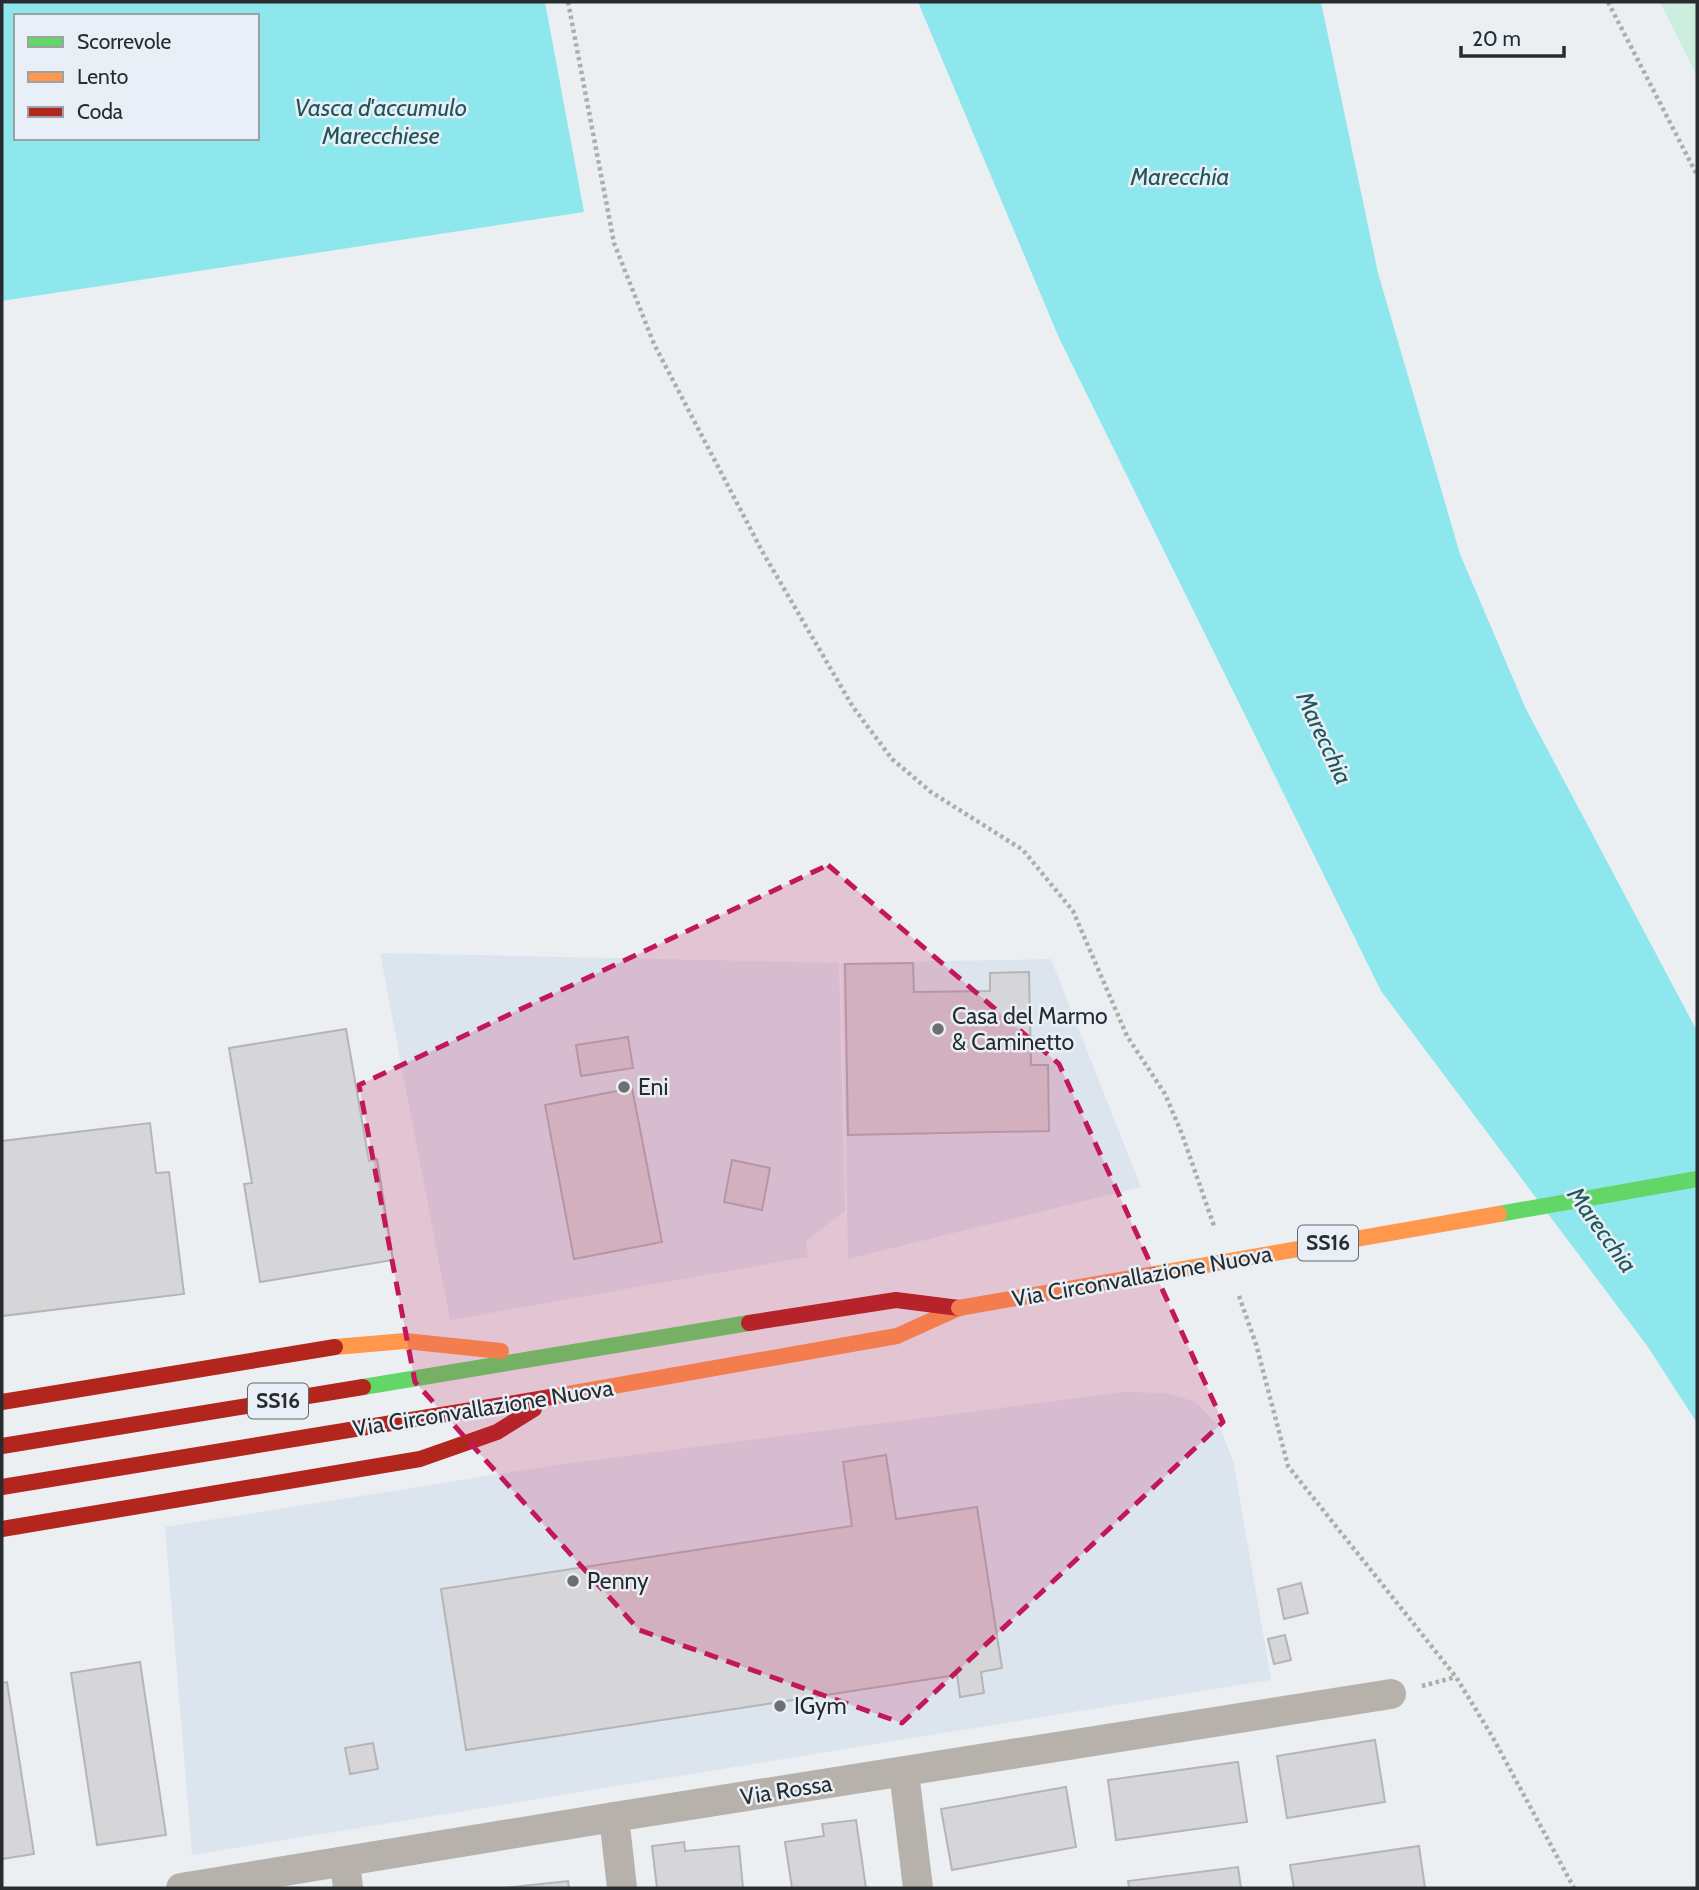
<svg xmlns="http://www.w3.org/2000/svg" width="1699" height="1890" viewBox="0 0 1699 1890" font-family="Cabin,sans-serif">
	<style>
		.built { fill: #dce5ed }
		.green { fill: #cceedf }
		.water { fill: #8fe7ee; fill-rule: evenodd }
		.building { fill: #d6d6d8; stroke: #b5b5b7; stroke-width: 2 }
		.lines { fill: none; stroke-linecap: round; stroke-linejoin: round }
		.path { stroke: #b0aca8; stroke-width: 4.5; stroke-dasharray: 3.5 3.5; stroke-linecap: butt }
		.street { stroke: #b7b1ab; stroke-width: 30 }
		.fast { stroke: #63d668; stroke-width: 16 }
		.slow { stroke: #ff974d; stroke-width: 16 }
		.jam { stroke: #b3261e; stroke-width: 16 }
		.fast-bridge { stroke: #63d668; stroke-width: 16 }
		.slow-bridge { stroke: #ff974d; stroke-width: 16 }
		.marked { fill: #c2185b; fill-opacity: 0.2; stroke: #c2185b; stroke-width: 5; stroke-dasharray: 14 9; stroke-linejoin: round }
		.poi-dot { fill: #6d7073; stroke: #e8eff6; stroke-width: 2.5 }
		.labels { text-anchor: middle; stroke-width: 5; stroke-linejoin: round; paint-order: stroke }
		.shield { fill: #e8eff6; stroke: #62666a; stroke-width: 2 }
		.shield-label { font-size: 21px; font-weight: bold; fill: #292c2e }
		.poi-label { font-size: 23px; fill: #292c2e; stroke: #e8eff6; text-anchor: start }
		.street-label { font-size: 23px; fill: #292c2e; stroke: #e8eff6 }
		.water-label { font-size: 24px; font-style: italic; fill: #21565b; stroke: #e8eff6 }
	</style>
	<rect width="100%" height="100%" fill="#eceff2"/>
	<path class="built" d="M380 953 839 963 845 1211 806 1241 808 1257 450 1320Z
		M1051 959 1141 1187 848 1259 842 963Z
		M1125 1392 1166 1393 1196 1402 1221 1429 1234 1464 1271 1680 192 1855 165 1527 562 1464Z"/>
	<path class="green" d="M1660 2H1697V76Z"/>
	<path class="water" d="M2 2H545L584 212 2 301ZM16 16H257V138H16Z
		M918 2H1321L1378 273 1460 554 1526 709 1697 1031V1423L1648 1347 1381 991 1059 338Z"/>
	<path class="building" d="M913 963 914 992 990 991V973L1029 972 1031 1065H1048L1049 1131 848 1135 845 964Z
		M346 1029 369 1161 377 1159 393 1260 260 1282 244 1184 252 1183 229 1048Z
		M628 1037 633 1068 581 1076 576 1045Z
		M632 1088 662 1242 574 1259 545 1105Z
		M150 1123 156 1173 169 1172 184 1294 2 1316V1141Z
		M732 1160 770 1168 762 1210 724 1202Z
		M886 1455 896 1519 977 1507 1002 1668 981 1672 984 1693 960 1697 957 1675 466 1750 441 1589 852 1526 843 1462Z
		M1301 1583 1308 1613 1284 1619 1278 1589Z
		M1285 1635 1291 1660 1274 1664 1268 1639Z
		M140 1662 166 1835 97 1845 71 1673Z
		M7 1682 34 1854 2 1859V1683Z
		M1375 1740 1385 1802 1287 1818 1277 1756Z
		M373 1743 378 1769 350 1774 345 1748Z
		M1238 1762 1247 1822 1116 1840 1108 1780Z
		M1066 1787 1076 1847 952 1870 941 1809Z
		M856 1820 866 1888H792L785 1842 824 1836 822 1824Z
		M684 1842 685 1851 739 1846 743 1888H657L652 1846Z
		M1419 1846 1425 1888H1294L1290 1865Z
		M1238 1867 1241 1888H1129L1128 1881Z
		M568 1881 569 1888H504Z"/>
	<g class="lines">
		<path class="path" d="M568 2 614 243 654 344 762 551 853 707 892 759 931 792 1023 850 1073 911 1127 1036 1165 1094 1182 1134 1214 1226
			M1608 2 1697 175
			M1239 1296 1256 1344 1288 1466 1456 1677 1492 1736 1574 1888
			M1422 1686 1456 1677"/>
		<path class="street" d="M904 1772 918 1888
			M614 1817 622 1888
			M345 1862 348 1888
			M181 1888 614 1817 1391 1694"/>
		<path class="fast" d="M363 1387 749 1323"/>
		<path class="slow" d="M335 1347 405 1341 501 1351
			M551 1397 897 1336 959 1308"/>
		<path class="jam" d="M749 1323 896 1300 959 1308
			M2 1402 335 1347
			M2 1446 363 1387
			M2 1487 551 1397
			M2 1529 420 1459 497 1432 534 1409"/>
		<path class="fast-bridge" d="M1499 1214 1697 1179"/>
		<path class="slow-bridge" d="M959 1308 1499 1214"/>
	</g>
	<path class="marked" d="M828 865 1059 1064 1223 1422 902 1723 639 1630 415 1382 359 1085Z"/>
	<g class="poi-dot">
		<circle cx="938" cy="1029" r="7"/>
		<circle cx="624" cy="1087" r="7"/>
		<circle cx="573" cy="1581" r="7"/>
		<circle cx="780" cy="1706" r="7"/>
	</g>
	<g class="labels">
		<g class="shield">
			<rect x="1298" y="1225.5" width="60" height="35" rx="5"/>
			<rect x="248" y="1383.5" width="60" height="35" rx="5"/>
		</g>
		<g class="shield-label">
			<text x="1328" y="1250">SS16</text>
			<text x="278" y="1408">SS16</text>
		</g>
		<g class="poi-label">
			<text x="952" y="1024">Casa del Marmo<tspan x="952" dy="26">&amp; Caminetto</tspan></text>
			<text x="638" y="1095">Eni</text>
			<text x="587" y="1589">Penny</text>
			<text x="794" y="1714">IGym</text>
		</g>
		<g class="street-label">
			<text transform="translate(1142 1276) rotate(-10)" y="8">Via Circonvallazione Nuova</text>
			<text transform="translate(483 1408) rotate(-9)" y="8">Via Circonvallazione Nuova</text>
			<text transform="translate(786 1790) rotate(-9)" y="8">Via Rossa</text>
		</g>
		<g class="water-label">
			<text x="381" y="116">Vasca d'accumulo<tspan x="381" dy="28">Marecchiese</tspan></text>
			<text x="1180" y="185">Marecchia</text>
			<text transform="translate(1324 738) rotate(65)" y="8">Marecchia</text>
			<text transform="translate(1602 1230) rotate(54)" y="8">Marecchia</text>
		</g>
	</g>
	<rect width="1699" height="1890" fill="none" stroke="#292c2e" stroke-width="7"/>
	<rect x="14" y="14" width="245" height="126" fill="#e8eff6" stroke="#9ca1a6" stroke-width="2"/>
	<rect x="28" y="37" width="35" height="10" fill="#63d668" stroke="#9ca1a6" stroke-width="2"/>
	<text x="77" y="49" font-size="21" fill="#292c2e">Scorrevole</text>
	<rect x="28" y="72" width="35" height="10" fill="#ff974d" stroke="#9ca1a6" stroke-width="2"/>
	<text x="77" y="84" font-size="21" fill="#292c2e">Lento</text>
	<rect x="28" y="107" width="35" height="10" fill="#b3261e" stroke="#9ca1a6" stroke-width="2"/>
	<text x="77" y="119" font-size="21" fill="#292c2e">Coda</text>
	<path d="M1461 46v10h103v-10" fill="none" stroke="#292c2e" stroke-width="3.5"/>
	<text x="1472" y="46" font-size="21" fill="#292c2e" stroke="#e8eff6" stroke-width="5" paint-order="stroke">20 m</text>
</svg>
